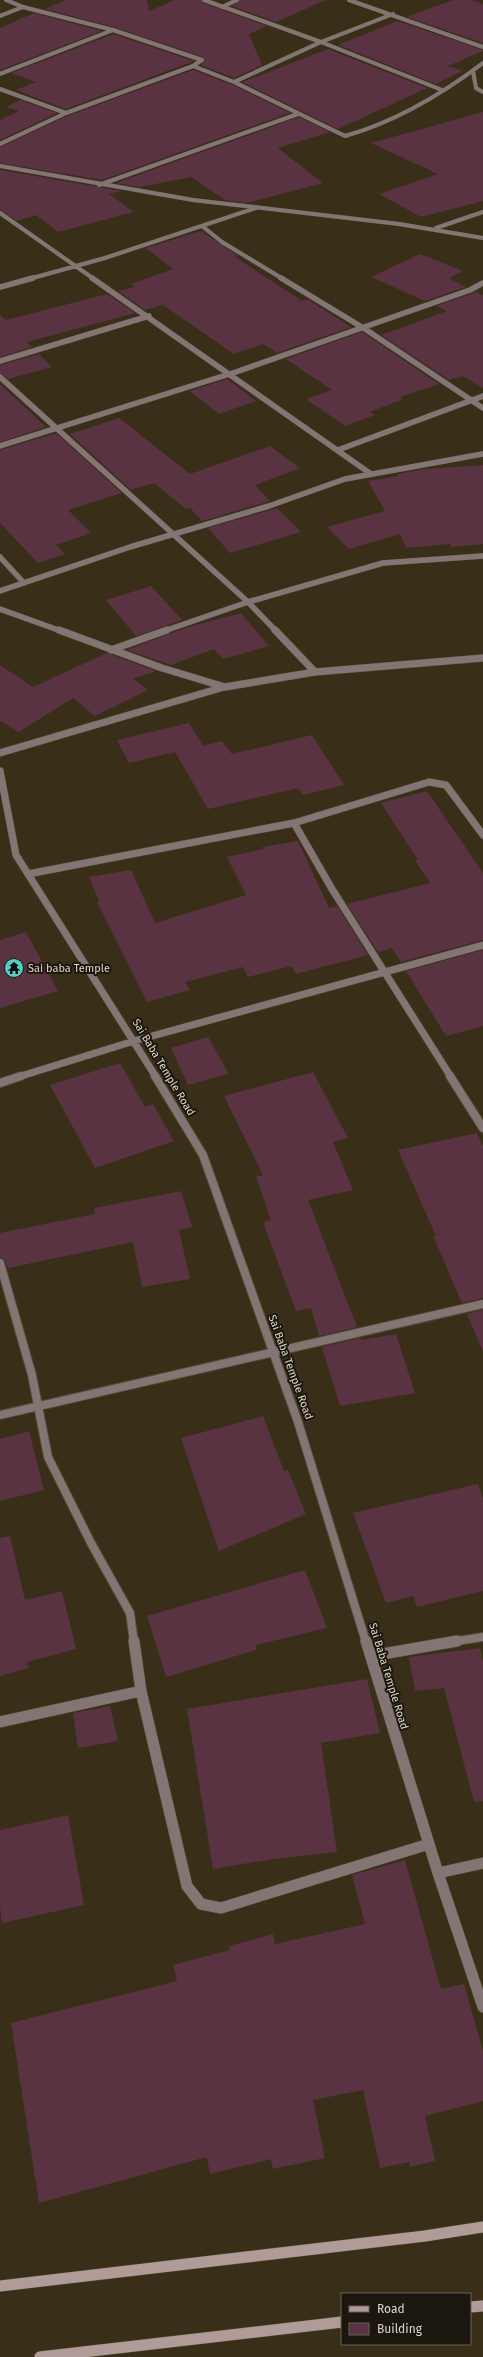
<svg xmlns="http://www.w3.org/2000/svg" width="483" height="2357" viewBox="0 0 483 2357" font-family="'Fira Sans',sans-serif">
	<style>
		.building { fill: #5a3342 }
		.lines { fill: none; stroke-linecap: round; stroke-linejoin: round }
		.minor-far4-casing { stroke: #534934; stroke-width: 4.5 }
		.minor-far3-casing { stroke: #534934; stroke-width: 6 }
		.minor-far2-casing { stroke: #534934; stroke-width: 8 }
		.minor-far1-casing { stroke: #534934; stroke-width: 10 }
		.minor-casing { stroke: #534934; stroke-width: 12 }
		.tertiary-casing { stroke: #534934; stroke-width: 4.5 }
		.secondary-casing { stroke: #534934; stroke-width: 12 }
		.minor-far4 { stroke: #827573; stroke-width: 4 }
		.minor-far3 { stroke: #827573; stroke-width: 5.5 }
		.minor-far2 { stroke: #827573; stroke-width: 7 }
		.minor-far1 { stroke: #827573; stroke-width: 8 }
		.minor { stroke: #827573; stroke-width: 11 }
		.tertiary { stroke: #827573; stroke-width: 4 }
		.secondary { stroke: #b19b99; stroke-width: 11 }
		.labels { text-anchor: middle; stroke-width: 4; stroke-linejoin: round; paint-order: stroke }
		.poi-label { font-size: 11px; fill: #ddd6c9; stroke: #1c170e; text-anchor: start }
		.street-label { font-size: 11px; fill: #ddd6c9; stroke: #1c170e }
	</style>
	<rect width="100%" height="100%" fill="#392e18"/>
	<path class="building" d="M66 0H147L149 11 175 0H201L203 3 267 26 249 34 262 65 234 78 201 65 205 61 203 57 114 27 45 9Z
		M240 0H326L276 22 232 6Z
		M453 0H472L483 4V43L407 17Z
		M34 13 102 31 0 70V28Z
		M397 21 483 50V51L448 66 463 71 436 84 338 45Z
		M113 34 194 61 66 109 16 90 36 82 11 73Z
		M328 49 427 88 338 129 242 82Z
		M193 70 233 85 290 113 102 180 0 163V147L67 116Z
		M20 100 57 113 0 140V120L19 111 6 107Z
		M483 112V201L421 217 379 194 438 174 371 143Z
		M299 117 330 132 278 148 323 183 246 203 225 200 191 177 140 187 116 183Z
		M0 170 122 191 109 194 134 212 58 232 36 215 17 221 0 210Z
		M201 231 238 256 235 257 302 301 307 299 351 327 277 353 263 344 234 354 163 305 145 310 118 291 135 287 131 284 173 269 146 248Z
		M420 254 463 271 449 278 466 287 425 301 371 277Z
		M476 292 483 295V388L462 376 449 380 381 335 447 311 436 306Z
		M107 294 135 313 27 342 32 347 0 357V315L6 320Z
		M362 332 439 384 400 397 403 399 370 412 375 415 345 426 306 399 332 390 286 359Z
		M39 354 52 367 8 379 0 373V365Z
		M227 379 256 401 219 414 190 391Z
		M0 384 46 427 0 442Z
		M119 418 190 474 270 446 300 468 255 485 270 501 202 521 190 508 186 509 154 483 131 490 70 434Z
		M53 434H57L122 493 68 510 91 533 56 545 65 554 38 563 0 523V450Z
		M483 465V544L452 547 450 544 406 548 400 534 349 549 327 527 385 511 368 481 399 476 397 474 425 469Z
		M277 508 301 532 230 553 208 528Z
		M151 586 182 620 136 636 106 600Z
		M241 613 269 646 223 659 214 649 171 665 127 650 188 627Z
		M107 653 156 671 133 679 148 690 95 716 73 698 19 732 0 721V665L33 687Z
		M189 723 203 746 222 741 232 754 312 735 344 785 303 795 298 788 208 809 175 752 129 763 117 740Z
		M427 791 483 873V940L401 962 392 948 378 952 347 904 430 883 415 860H418L381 803Z
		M298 841 329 908 337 906 368 955 296 974 291 966 248 977 243 967 185 982 190 990 147 1002 97 902 99 901 89 877 131 870 155 923 246 895 227 857 263 849 262 847Z
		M26 932 58 991 0 1008V940Z
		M483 950V1026L446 1036 406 971Z
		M208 1037 229 1074 188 1085 171 1048Z
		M120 1063 145 1107 153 1104 174 1141 95 1168 50 1085Z
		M313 1072 348 1138 333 1142 353 1190 308 1200 357 1327 319 1336 311 1308 296 1311 263 1222 271 1220 256 1177 263 1175 224 1096Z
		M477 1133 483 1146V1298L462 1303 433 1236H436L398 1150Z
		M181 1191 192 1227 179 1230 190 1279 142 1287 133 1242 8 1268 4 1259 0 1257V1233L95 1214 94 1208Z
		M483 1310V1351L467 1314Z
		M396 1334 415 1393 340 1406 322 1347 361 1338 362 1340Z
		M263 1416 284 1471 288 1470 306 1514 219 1551 181 1438Z
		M29 1431 44 1490 0 1501V1439Z
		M478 1484 483 1499V1591L417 1607 413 1596 386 1603 353 1513Z
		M10 1536 25 1600 62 1591 76 1649 27 1662 29 1668 0 1676V1538Z
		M305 1570 327 1628 256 1645V1650L166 1677 147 1616Z
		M480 1648 483 1662V1801L474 1802 444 1688 415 1691 409 1657Z
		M367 1679 380 1733 321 1743 337 1852 273 1859 213 1869 187 1709Z
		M110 1706 118 1741 78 1748 73 1713Z
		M68 1815 84 1905 2 1923 0 1906V1830Z
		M405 1860 441 1989 464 1984 483 2051V2101L425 2116 435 2161 410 2167 409 2162 380 2168 363 2090 313 2100 325 2158 273 2169 271 2159 210 2174 207 2157 39 2203 11 2023 177 1981 173 1965 230 1950 229 1946 273 1934 275 1944 365 1924 352 1875Z"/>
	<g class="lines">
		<g class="minor-far4-casing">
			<path id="minor-far4" d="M6 0 23 7 113 30 202 60 193 66 234 82 345 136C395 122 442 94 483 63
				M204 0 321 42 442 90
				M349 0 483 47
				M222 7 237 0
				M0 16 23 7
				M473 71 476 88 483 92
				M0 74 113 30
				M234 82 321 42 393 14
				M0 89 66 113
				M0 144 66 113 193 66
				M99 185 298 114
				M0 213 94 279
				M202 226 222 242 283 279
				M436 228 483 212
				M29 279 105 258 256 208"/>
		</g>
		<g class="minor-far3-casing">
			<path id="minor-far3" d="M92 278 371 474
				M281 278 365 329 483 408
				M0 287 33 278
				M0 361 149 316
				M0 377 248 602 383 563 483 556
				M0 446 236 372 470 290 483 283
				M338 450 483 396
				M0 557 24 583
				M0 591 130 547 269 506 345 479 483 454
				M0 609 61 631
				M164 631 248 602 276 631"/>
		</g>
		<g class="minor-far2-casing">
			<path id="minor-far2" d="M59 630 162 668 225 687 315 672
				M275 630 315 672 483 658
				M111 650 167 630
				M0 753 224 687
				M0 771 16 855 156 1077
				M294 823 429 782 446 785 483 835
				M28 874 294 823 332 889 451 1077
				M18 1077 134 1041 483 945"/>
		</g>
		<g class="minor-far1-casing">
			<path id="minor-far1" d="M155 1076 203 1155 298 1422 366 1642
				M450 1076 483 1128
				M0 1083 21 1076
				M0 1263 32 1375 48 1457 91 1543 130 1613 134 1642
				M0 1415 483 1304
				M451 1642 483 1637"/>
		</g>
		<g class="minor-casing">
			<path id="minor" d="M134 1641 141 1691 187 1886 201 1904 221 1908 429 1844
				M366 1641 438 1873 483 2007
				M371 1656 457 1641
				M0 1722 141 1691
				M438 1873 483 1863"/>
		</g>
		<g class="tertiary-casing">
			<path id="tertiary" d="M0 166 193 200 399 224 483 238"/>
		</g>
		<g class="secondary-casing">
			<path id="secondary" d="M0 2286 425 2236 483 2227
				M470 2307 483 2306
				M40 2357 342 2322"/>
		</g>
		<use href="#minor-far4" class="minor-far4"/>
		<use href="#minor-far3" class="minor-far3"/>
		<use href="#minor-far2" class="minor-far2"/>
		<use href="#minor-far1" class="minor-far1"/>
		<use href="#minor" class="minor"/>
		<use href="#tertiary" class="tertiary"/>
		<use href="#secondary" class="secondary"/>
	</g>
	<defs>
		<g id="temple-disc" transform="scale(1)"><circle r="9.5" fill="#55cec5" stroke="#1c170e"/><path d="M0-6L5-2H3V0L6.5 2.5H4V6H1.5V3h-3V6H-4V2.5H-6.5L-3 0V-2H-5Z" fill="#111"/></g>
	</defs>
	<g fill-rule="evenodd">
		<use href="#temple-disc" x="14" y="968"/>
	</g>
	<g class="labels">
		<g class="poi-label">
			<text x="28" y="972">Sai baba Temple</text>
		</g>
		<g class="street-label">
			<text transform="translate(164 1067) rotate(59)" y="4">Sai Baba Temple Road</text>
			<text transform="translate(291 1367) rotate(70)" y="4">Sai Baba Temple Road</text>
			<text transform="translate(389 1676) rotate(73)" y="4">Sai Baba Temple Road</text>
		</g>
	</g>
	<rect x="341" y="2293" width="130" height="52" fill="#1c170e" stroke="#696359"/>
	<rect x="349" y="2306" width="20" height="6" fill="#b19b99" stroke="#696359"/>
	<text x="377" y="2313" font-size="12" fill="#ddd6c9">Road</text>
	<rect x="349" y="2323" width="20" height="12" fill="#5a3342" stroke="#696359"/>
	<text x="377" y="2333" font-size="12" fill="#ddd6c9">Building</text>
</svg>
